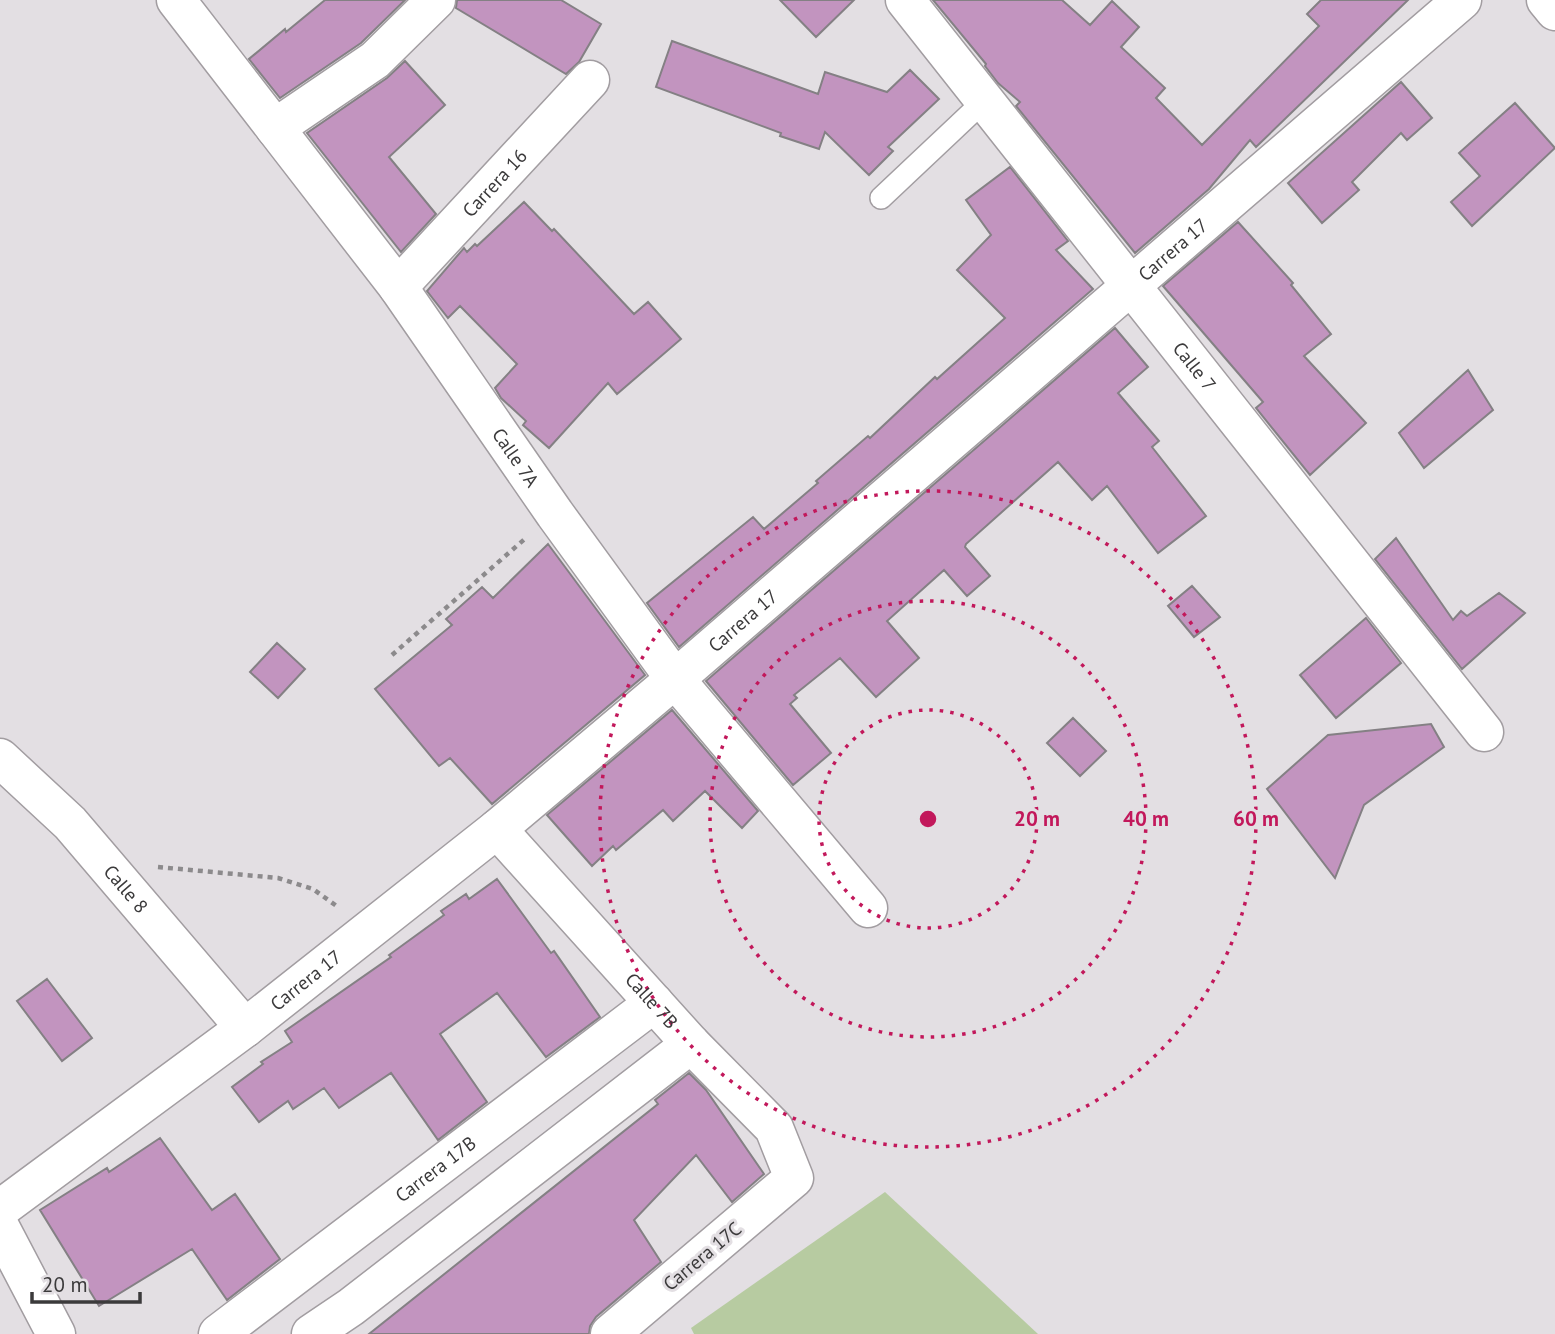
<svg xmlns="http://www.w3.org/2000/svg" width="1555" height="1334" viewBox="0 0 1555 1334" font-family="'PT Sans',sans-serif">
	<style>
		.green { fill: #b7cba1 }
		.building { fill: #c294bf; stroke: #848084; stroke-width: 2 }
		.lines { fill: none; stroke-linecap: round; stroke-linejoin: round }
		.lane-casing { stroke: #a29da1; stroke-width: 24 }
		.street-casing { stroke: #a29da1; stroke-width: 41 }
		.path { stroke: #8c8a8c; stroke-width: 4.5; stroke-dasharray: 5 5; stroke-linecap: butt }
		.lane { stroke: #fff; stroke-width: 21 }
		.street { stroke: #fff; stroke-width: 38 }
		.ring { fill: none; stroke: #c2185b; stroke-width: 3.5; stroke-dasharray: 3.5 7 }
		.labels { text-anchor: middle; stroke-width: 6; stroke-linejoin: round; paint-order: stroke }
		.street-label { font-size: 19px; fill: #3b3a3b; stroke: #e3dfe3 }
		.centre { fill: #c2185b; stroke: #e3dfe3; stroke-width: 3.5 }
		.ring-label { font-size: 21px; text-anchor: middle; font-weight: bold; fill: #c2185b; stroke: #e3dfe3; stroke-width: 6; stroke-linejoin: round; paint-order: stroke }
	</style>
	<rect width="100%" height="100%" fill="#e3dfe3"/>
	<path class="green" d="M885 1192 1038 1334H694L691 1328Z"/>
	<path class="building" d="M325 0H405L361 43 280 98 249 59 285 29 286 32Z
		M457 0H561L601 24 579 62 566 74 456 8Z
		M780 0H854L816 37Z
		M933 0H1062L1090 25 1112 1 1139 27 1121 47 1165 88 1156 98 1202 145 1319 26 1307 14 1321 0H1408L1256 147 1250 140 1209 189 1135 253 1016 106 1020 102 998 83 985 66 986 64Z
		M672 41 818 94 825 72 887 92 910 70 939 99 888 147 893 151 869 175 825 132 819 149 780 136 781 133 656 87Z
		M405 61 445 105 389 157 436 214 401 252 307 133 387 78Z
		M1401 82 1432 118 1407 140 1401 133 1352 182 1359 190 1322 223 1288 183Z
		M1515 103 1555 148 1472 226 1451 202 1480 176 1459 153Z
		M1010 167 1068 241 1056 250 1093 289 679 647 647 603 753 517 764 529 818 483 816 481 868 436 870 438 935 377 937 379 1005 318 957 270 991 235 966 200Z
		M524 202 552 231 554 229 634 314 648 302 681 339 617 394 608 383 549 448 523 425 526 421 501 398 495 388 517 364 460 306 448 318 427 291 464 248 467 252 475 244 477 246Z
		M1238 222 1293 283 1291 285 1331 334 1304 356 1366 423 1310 475 1256 408 1263 402 1163 286Z
		M1115 328 1148 367 1118 393 1159 441 1152 447 1206 516 1158 553 1107 486 1092 500 1058 462 966 544 965 547 990 576 967 596 944 570 887 621 919 658 876 697 840 658 794 695 797 698 790 704 831 753 793 785 706 681Z
		M1468 370 1493 410 1424 468 1399 433Z
		M1396 538 1453 620 1461 611 1467 616 1499 593 1525 613 1462 669 1375 559Z
		M548 544 645 675 492 804 450 758 439 766 375 689 452 625 446 619 482 587 493 598Z
		M1192 586 1220 617 1194 637 1168 606Z
		M1366 618 1401 663 1336 718 1300 675Z
		M277 643 305 669 278 698 250 672Z
		M672 710 758 811 742 828 705 791 673 821 663 810 616 850 613 846 592 866 547 815Z
		M1073 718 1106 751 1080 776 1047 743Z
		M1431 724 1444 747 1364 805 1335 878 1267 789 1328 735Z
		M497 879 551 953 554 951 600 1017 546 1057 497 993 440 1034 487 1102 438 1140 391 1073 339 1108 324 1088 293 1109 288 1101 259 1122 232 1087 263 1064 261 1062 292 1042 285 1031 391 957 389 955 444 915 441 911 466 894 469 899Z
		M47 979 92 1038 62 1061 17 1001Z
		M689 1073 706 1090 764 1174 732 1202 696 1155 634 1220 661 1262 596 1317 590 1326 589 1334H369L658 1104 655 1100Z
		M160 1138 212 1210 235 1194 280 1259 227 1300 192 1249 99 1306 40 1210 107 1168 109 1172Z"/>
	<g class="lines">
		<g class="lane-casing">
			<path id="lane" d="M881 198 985 100"/>
		</g>
		<g class="street-casing">
			<g id="street">
				<path id="s1" d="M176 0 398 287 555 514 675 679 868 908"/>
				<path id="s2" d="M905 0 1484 732"/>
				<path d="M1546 0 1555 11"/>
				<path d="M275 128 375 60 436 0"/>
				<path id="s3" d="M398 287 590 80"/>
				<path id="s4" d="M0 758 70 823 245 1028"/>
				<path id="s5" d="M497 829 691 1044 774 1128 794 1178 610 1334"/>
				<path id="s6" d="M0 1209 245 1028 497 829 675 679 1462 0"/>
				<path d="M0 1227 56 1334"/>
				<path id="s7" d="M218 1334 654 1003"/>
				<path d="M311 1334 351 1307 691 1044"/>
			</g>
		</g>
		<path class="path" d="M392 655 527 537
			M158 867 278 878 313 889 338 907"/>
		<use href="#lane" class="lane"/>
		<use href="#street" class="street"/>
	</g>
	<g class="ring">
		<circle cx="928" cy="819" r="109"/>
		<circle cx="928" cy="819" r="218"/>
		<circle cx="928" cy="819" r="328"/>
	</g>
	<g class="labels">
		<g class="street-label">
			<text dy="7" stroke="none"><textPath href="#s3" startOffset="142">Carrera 16</textPath></text>
			<text dy="7" stroke="none"><textPath href="#s6" startOffset="1516">Carrera 17</textPath></text>
			<text dy="7" stroke="none"><textPath href="#s2" startOffset="467">Calle 7</textPath></text>
			<text dy="7" stroke="none"><textPath href="#s1" startOffset="570">Calle 7A</textPath></text>
			<text dy="7" stroke="none"><textPath href="#s6" startOffset="948">Carrera 17</textPath></text>
			<text dy="7" stroke="none"><textPath href="#s4" startOffset="182">Calle 8</textPath></text>
			<text dy="7" stroke="none"><textPath href="#s6" startOffset="382">Carrera 17</textPath></text>
			<text dy="7" stroke="none"><textPath href="#s5" startOffset="231">Calle 7B</textPath></text>
			<text dy="7" stroke="none"><textPath href="#s7" startOffset="273">Carrera 17B</textPath></text>
			<text transform="translate(702 1256) rotate(-40)" y="7">Carrera 17C</text>
		</g>
	</g>
	<circle cx="928" cy="819" r="10" class="centre"/>
	<g class="ring-label">
		<text x="1037" y="826">20 m</text>
		<text x="1146" y="826">40 m</text>
		<text x="1256" y="826">60 m</text>
	</g>
	<path d="M32 1292v10h108v-10" fill="none" stroke="#3b3a3b" stroke-width="3.5"/>
	<text x="42" y="1292" font-size="21" fill="#3b3a3b" stroke="#e3dfe3" stroke-width="5" paint-order="stroke">20 m</text>
</svg>
